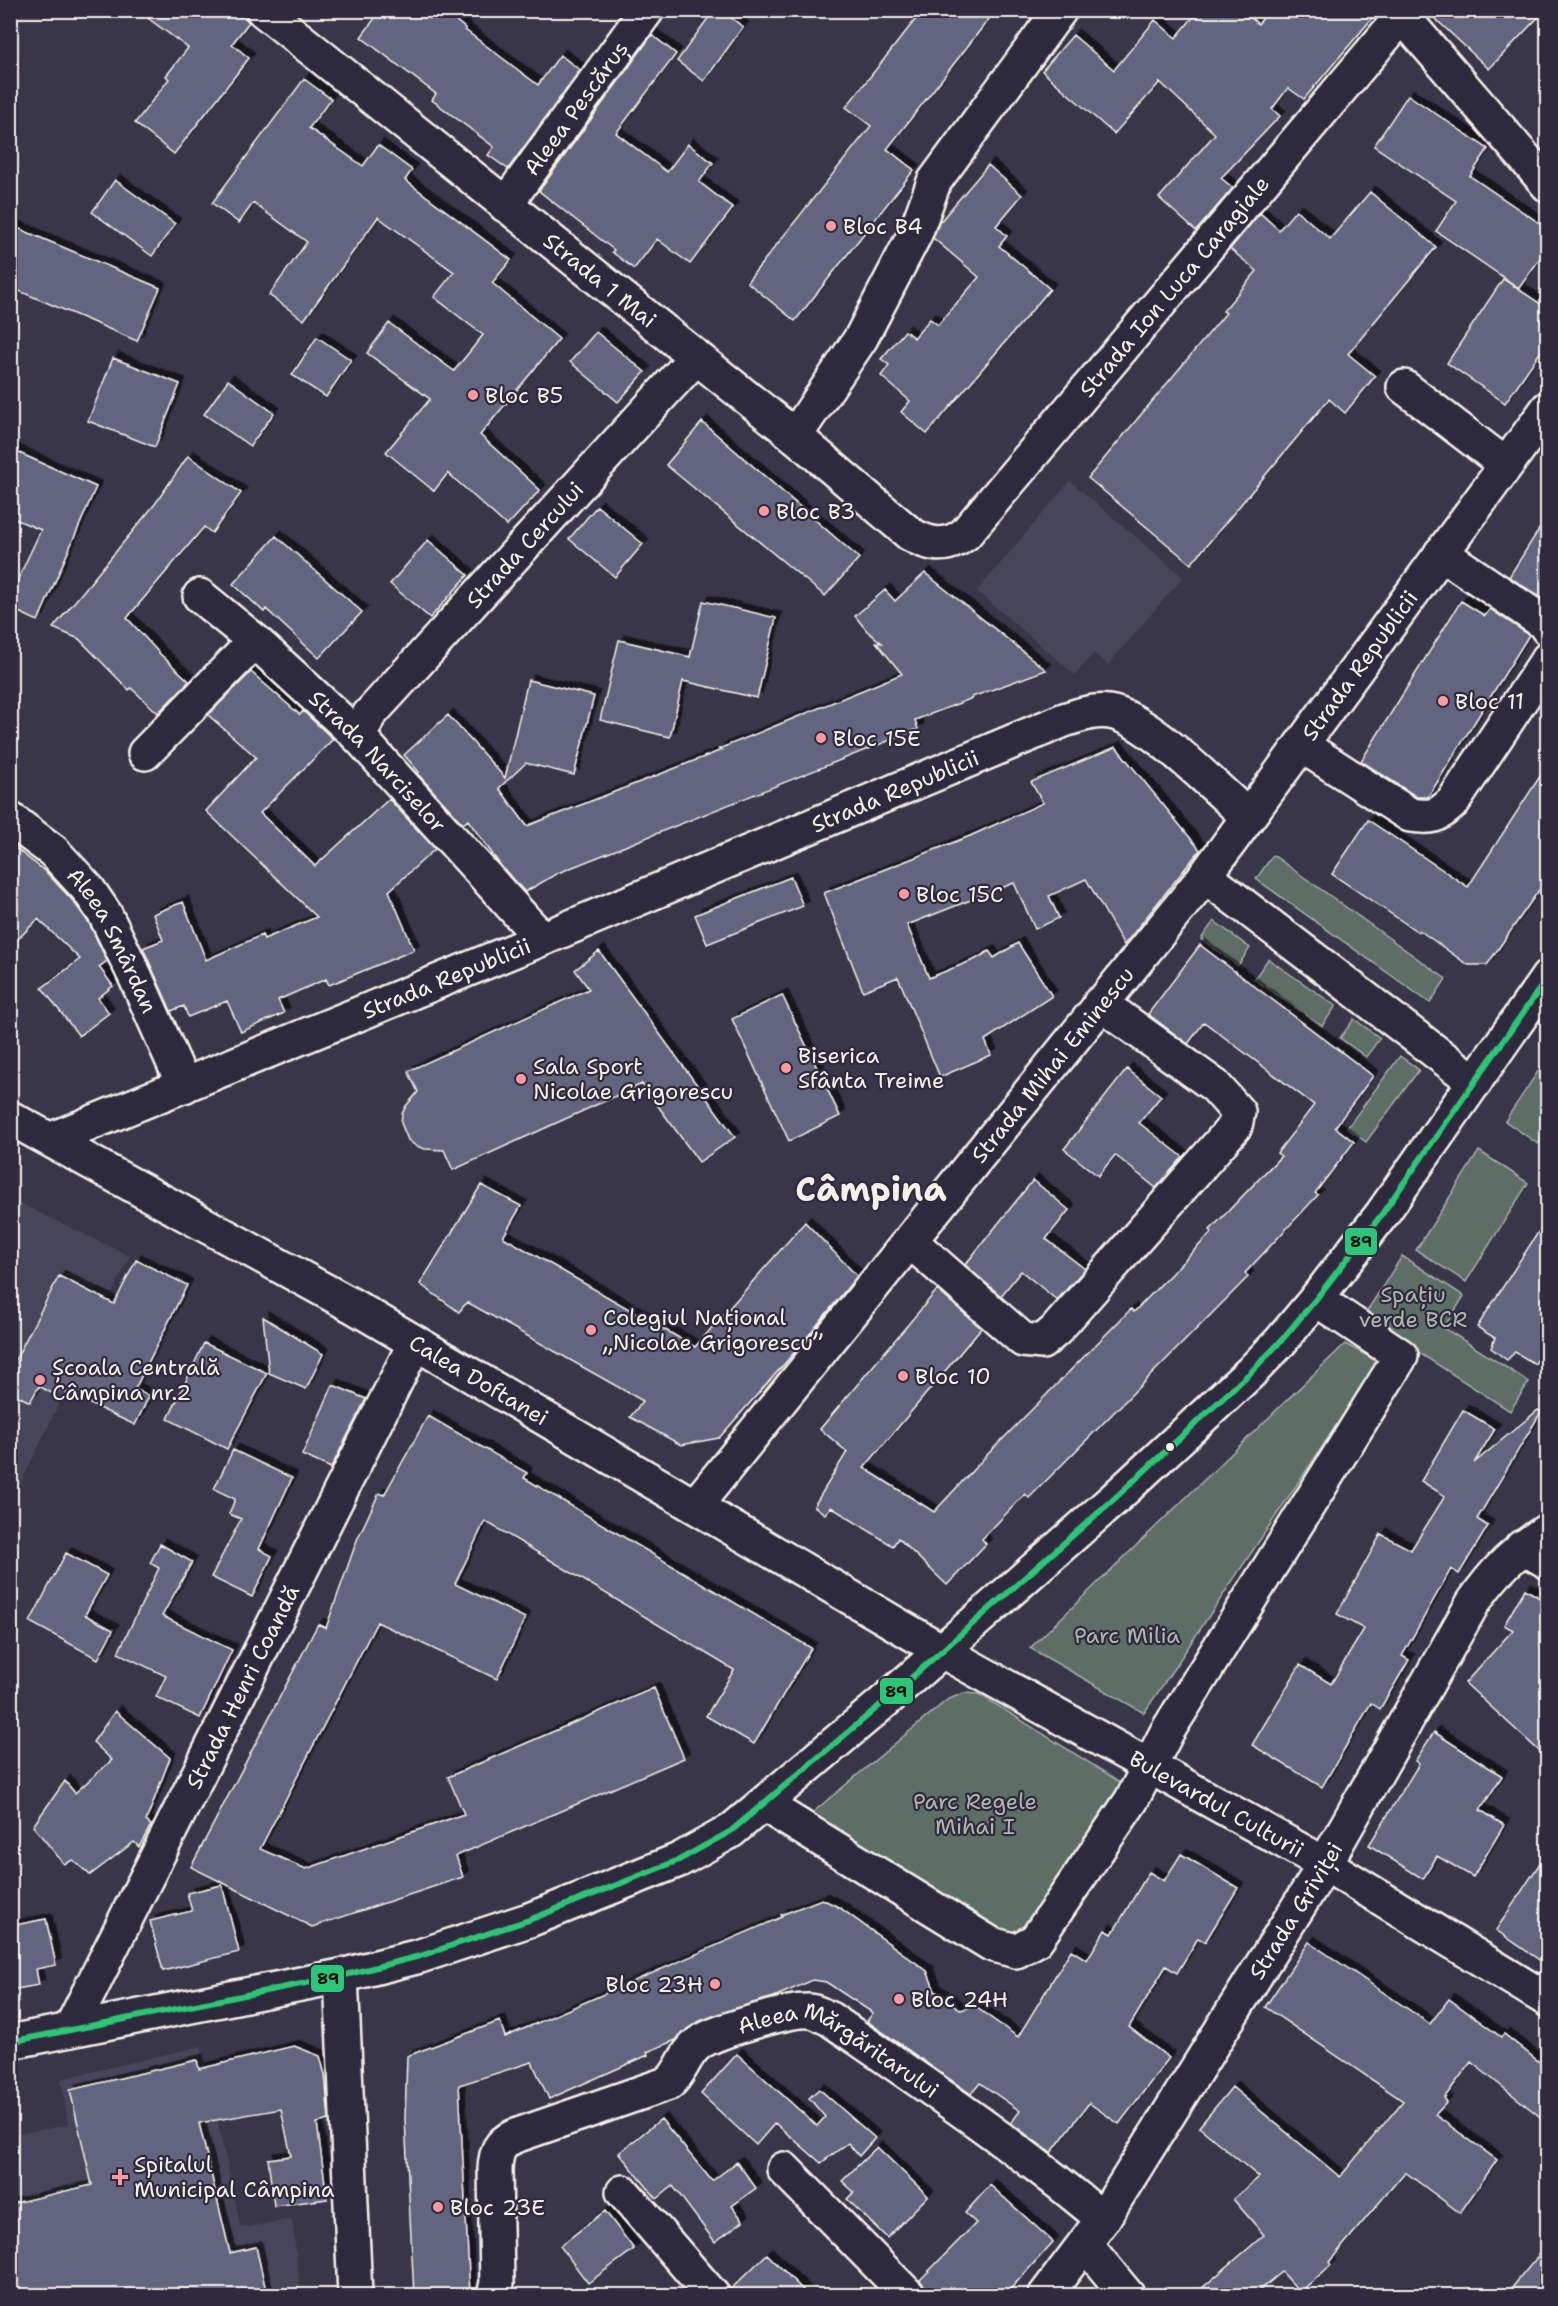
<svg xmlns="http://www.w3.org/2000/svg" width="1558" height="2306" viewBox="0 0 1558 2306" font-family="'Shantell Sans',sans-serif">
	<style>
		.built { fill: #47445a }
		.green { fill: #5d6e66; stroke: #a8b0a7; stroke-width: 1.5 }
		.building { fill: #64657f; stroke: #f4f1e8; stroke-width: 1.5; filter: url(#shadow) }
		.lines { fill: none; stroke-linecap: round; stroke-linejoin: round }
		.minor-casing { stroke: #f4f1e8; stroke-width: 38 }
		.major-casing { stroke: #f4f1e8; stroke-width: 38 }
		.minor { stroke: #2f2a3d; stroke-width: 33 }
		.major { stroke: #2f2a3d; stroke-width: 33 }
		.bus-1-casing { stroke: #2f2a3d; stroke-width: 10 }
		.bus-1 { stroke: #2dc577; stroke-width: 6 }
		.poi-dot { fill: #ff9aa2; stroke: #2f2a3d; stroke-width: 2 }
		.bus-dot { fill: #f4f1e8; stroke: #2f2a3d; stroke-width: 2 }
		.labels { text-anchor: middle; stroke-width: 4.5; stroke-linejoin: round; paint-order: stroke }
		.street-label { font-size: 22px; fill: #f4f1e8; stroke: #2f2a3d }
		.poi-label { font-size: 22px; fill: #f4f1e8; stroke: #2f2a3d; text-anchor: start }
		.park-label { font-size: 22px; fill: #b0b6ae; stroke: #2f2a3d }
		.town-label { font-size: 34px; font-weight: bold; fill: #f4f1e8; stroke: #2f2a3d }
		.line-badge { stroke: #2f2a3d; stroke-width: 2 }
		.pale-badge-label { font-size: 16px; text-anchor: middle; font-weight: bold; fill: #111 }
	</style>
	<defs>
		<filter id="shadow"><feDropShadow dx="5.5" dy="-5.5" stdDeviation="0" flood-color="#0009"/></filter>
	</defs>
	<rect width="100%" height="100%" fill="#3a364a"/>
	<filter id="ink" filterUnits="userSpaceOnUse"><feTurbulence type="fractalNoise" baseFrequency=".0167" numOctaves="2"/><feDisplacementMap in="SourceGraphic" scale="12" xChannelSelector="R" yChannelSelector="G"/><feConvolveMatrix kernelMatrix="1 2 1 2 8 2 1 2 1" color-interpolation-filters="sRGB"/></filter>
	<g filter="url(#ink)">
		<path class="built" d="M1070 481 1183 577 1108 665 1094 653 1075 675 977 591Z
			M11 1199 130 1256 11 1504Z
			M201 2046 241 2228 292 2219 301 2295 11 2296V2135L68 2125 61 2079Z"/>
		<path class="green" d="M1273 855 1446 979 1430 1003 1256 879Z
			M1214 921 1250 948 1238 966 1201 939Z
			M1268 959 1336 1006 1322 1026 1254 979Z
			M1354 1019 1380 1038 1366 1057 1340 1038Z
			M1400 1056 1419 1070 1366 1142 1347 1128Z
			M1547 1058V1129L1538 1144 1505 1121Z
			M1479 1151 1528 1183 1466 1282 1416 1250Z
			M1402 1256 1464 1296 1444 1328 1529 1382 1510 1411 1363 1317Z
			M1345 1344 1379 1362 1144 1713 1030 1648Z
			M964 1693 979 1694 1136 1792 1016 1951 812 1833V1813L947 1700Z"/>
		<path class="building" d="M137 10H237L249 22 232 44 249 58 174 154 135 123 169 79 166 76 188 48Z
			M381 10H443L466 29 465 30 538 85 560 55 580 70 508 169 488 155 494 147 432 100 436 94 361 37Z
			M714 10H721L743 27 704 81 677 61Z
			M923 10H996L887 149 914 170 795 321 747 282 871 126 846 107Z
			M1199 10H1242L1258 24 1270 10H1379L1304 99 1288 88 1272 109 1280 116 1221 178 1233 188 1196 231 1159 198 1215 134 1160 82 1114 134 1042 71 1073 35 1114 70 1155 20 1176 38Z
			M1426 10H1545L1489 69Z
			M652 35 676 54 616 133 667 172 688 144 713 163 699 182 733 208 690 264 657 239 634 269 612 252 614 250 539 191Z
			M304 79 331 99 309 128 363 166 378 145 412 170 405 180 511 260 492 283 559 339 480 435 540 490 507 526 448 473 434 491 386 452 430 399 367 353 389 323 454 371 483 335 434 297 454 272 378 217 304 320 269 295 307 242 253 203 239 223 212 203Z
			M1408 95 1488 149 1470 176 1548 229V247L1519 288 1436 231 1456 201 1374 146Z
			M988 165 1022 195 996 226 1007 236 999 246 1050 289 927 434 901 412 910 401 881 376 889 365 881 359 905 331 914 338 930 319 938 325 979 277 933 238 939 223Z
			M115 180 175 224 152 256 92 212Z
			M1370 192 1436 247 1348 354 1375 376 1345 413 1329 399 1191 564 1088 478 1226 313 1223 311 1257 271 1230 249 1260 213 1279 230 1296 210 1330 239Z
			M10 225 160 288 137 341 10 287Z
			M1503 279 1548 309V341L1505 403 1447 363Z
			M596 332 645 372 618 402 570 362Z
			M317 337 351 360 326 397 292 375Z
			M113 358 180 384 155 447 88 421Z
			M228 380 274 413 250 446 204 414Z
			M702 422 859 558 825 596 666 465Z
			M10 449 96 487 38 621 10 608V596L41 530 10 517Z
			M188 456 241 493 212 533 204 527 127 618 160 654 189 681 158 713 131 688 129 690 79 639 53 628 155 504Z
			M597 506 643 544 615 577 569 539Z
			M1548 515V602L1509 577Z
			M276 536 362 612 319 658 266 609 264 612 233 584Z
			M428 540 468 575 430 618 390 584Z
			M925 573 1046 670 972 697 973 698 915 720 918 729 558 873 525 892 501 866 468 820 463 824 417 773 419 772 404 755 448 715 505 778 528 680 594 696 574 775 526 763 499 788 527 826 722 750 719 749 902 674 876 642 882 643 867 631 855 616 885 590 895 601Z
			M703 601 776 618 757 698 683 681 670 737 600 720 619 640 690 657Z
			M1461 601 1485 616 1490 609 1529 635 1428 797H1417L1361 761Z
			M251 672 300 715 303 711 333 739 260 813 315 866 389 799 435 849 389 891 414 950 329 985 326 979 278 1000 284 1013 241 1032 227 1001 188 1017 184 1006 171 1011 143 948 163 940 153 914 183 902 206 960 262 935 264 939 317 917 206 811 256 757 208 715Z
			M1116 747 1200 850 1124 945 1086 879 1049 896 1059 918 1035 929 1014 883 907 925 929 978 976 959 989 951 994 958 1018 943 1052 996 985 1040 991 1055 940 1077 898 977 863 991 824 893 970 836 1043 803 1031 782Z
			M1548 764V877L1487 965H1468L1419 930 1418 932 1332 874 1368 820 1468 887Z
			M10 844 46 872 73 901 89 923 107 961 99 967 113 986 98 998 109 1013 79 1036 42 988 80 959 38 919 10 947Z
			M791 877 803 906 707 944 695 915Z
			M1200 945 1373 1076 1335 1127 1354 1142 1315 1193 1318 1195 1245 1273 1248 1277 1029 1498 1025 1494 982 1539 986 1544 947 1585 898 1538 893 1546 831 1507 825 1514 814 1506 847 1452 820 1429 937 1290 981 1328 864 1468 934 1512 986 1456 1131 1309 1134 1312 1212 1232 1210 1230 1281 1156 1277 1153 1314 1105 1204 1022 1188 1044 1148 1014Z
			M599 951 735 1137 699 1162 642 1084 453 1170 444 1150 425 1149 416 1146 408 1140 401 1123 402 1114 406 1106 418 1092 408 1071 589 989 575 970Z
			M782 995 840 1116 789 1141 732 1019Z
			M1127 1069 1161 1096 1139 1123 1183 1157 1156 1188 1115 1155 1098 1176 1064 1149Z
			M1033 1180 1069 1210 1046 1239 1085 1269 1057 1300 1021 1271 1001 1296 965 1265Z
			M481 1185 521 1206 503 1237 695 1347 805 1222 857 1276 800 1346 719 1438 681 1445 630 1417 643 1401 467 1302 459 1312 420 1284Z
			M1548 1217V1343L1535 1364 1515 1352 1507 1360 1491 1348 1495 1338 1477 1327Z
			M136 1260 187 1285 135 1389 149 1396 135 1425 58 1389 55 1395 39 1386 30 1402 10 1392V1370L59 1276 114 1304Z
			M263 1317 323 1354 306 1389 269 1373Z
			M204 1343 267 1373 227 1449 168 1419Z
			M333 1385 366 1399 331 1468 302 1455Z
			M1463 1410 1495 1429 1474 1463 1538 1410 1541 1412 1477 1519 1488 1526 1459 1574 1451 1569 1402 1656 1409 1660 1380 1709 1371 1703 1322 1787 1252 1745 1300 1665 1331 1684 1364 1629 1337 1614 1381 1534 1411 1550 1445 1496 1421 1481Z
			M428 1416 527 1473 524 1478 811 1648 754 1744 706 1716 734 1670 485 1521 455 1584 525 1618 497 1679 377 1622 260 1849 306 1869 464 1814 448 1777 654 1688 684 1758 456 1856 463 1877 312 1927 191 1867 318 1624 326 1628 357 1540 379 1493 384 1495Z
			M233 1450 292 1478 259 1549 272 1556 252 1597 211 1577 241 1519 229 1514 235 1499 214 1489Z
			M160 1544 192 1562 162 1616 232 1650 200 1718 156 1697 166 1676 118 1653 159 1568 150 1563Z
			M66 1553 107 1575 85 1615 113 1630 98 1659 30 1622Z
			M1525 1589 1548 1603V1759L1465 1683 1513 1630 1504 1625Z
			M115 1711 170 1758 146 1821 151 1825 139 1847 134 1842 90 1875 73 1860 64 1864 33 1826 65 1781 75 1793 112 1760 93 1742Z
			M1434 1732 1502 1776 1480 1810 1504 1825 1473 1877 1437 1856 1423 1879 1369 1845 1419 1764 1415 1761Z
			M1548 1851V1966L1496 1930Z
			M1181 1854 1238 1888 1205 1942 1198 1938 1177 1973 1166 1966 1129 2027 1169 2058 1119 2124 1089 2103 1051 2153 1011 2123 1020 2111 980 2083 971 2094 867 2021 873 2013 826 1982 813 1980 774 1997 730 2010 700 2021 687 2029 676 2040 647 2052 648 2055 549 2099 532 2062 459 2085 470 2295H414L405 2119 407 2056 500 2021 505 2037 782 1917 781 1915 822 1899 840 1908 927 1971 935 1991 961 2010 974 2006 1018 2037 1071 1950 1087 1960 1105 1930 1112 1934 1149 1872 1164 1881Z
			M222 1885 239 1952 163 1971 150 1921 192 1911 187 1893Z
			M46 1919 56 1965 36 1969 39 1985 10 1990V1926Z
			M1309 1942 1430 2024 1449 1999 1501 2037 1504 2034 1548 2069V2123L1471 2062 1444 2098 1447 2102 1435 2115 1497 2160 1460 2213 1405 2172 1329 2262 1331 2265 1300 2292 1282 2272 1254 2295H1194L1264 2235 1233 2199 1259 2177 1199 2127 1232 2087 1340 2177 1403 2101 1265 2007Z
			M294 2046 320 2056 325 2075 329 2120 317 2123 327 2199 274 2206 268 2159 291 2156 281 2109 199 2123 230 2253 256 2247 267 2295H10V2204L92 2185 70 2090 197 2060 199 2069Z
			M737 2054 817 2126 825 2117 809 2098 819 2089 875 2138 859 2156 848 2143 821 2163 775 2123 756 2145 701 2094Z
			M661 2119 712 2181 737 2162 756 2188 732 2206 743 2221 715 2242 673 2186 657 2199 619 2153Z
			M877 2147 928 2196 887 2238 847 2199 854 2192 842 2181Z
			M990 2185 1053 2242 1005 2295H927V2291L920 2280 976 2223 965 2213Z
			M605 2211 634 2249 588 2283 560 2246Z
			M1548 2244V2295H1506Z
			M767 2254 808 2295H731L730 2290Z"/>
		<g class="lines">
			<g class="minor-casing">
				<g id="minor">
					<path id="s1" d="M263 10 795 436 910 534C929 545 946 549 965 534L1402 16"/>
					<path d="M1397 10 1548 185"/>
					<path id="s2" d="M505 205 647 10"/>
					<path d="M1404 387 1506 465"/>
					<path d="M795 436 861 338 915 234 934 182 1060 10"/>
					<path d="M1441 553 1543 622 1548 629"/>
					<path id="s3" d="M200 596 255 641 359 737 542 939"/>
					<path id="s4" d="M359 737 369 715 696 357"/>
					<path d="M1301 745 1410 815C1432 818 1437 817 1453 802L1548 659"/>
					<path d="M145 753 255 641"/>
					<path id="s5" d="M10 819 53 851 88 889 105 914 136 978 184 1086"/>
					<path d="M1205 876 1475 1082"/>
					<path id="s6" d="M52 1139 542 939 1064 720C1079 715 1094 710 1109 712 1145 716 1219 791 1248 817"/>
					<path d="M910 1241 1023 1340 1042 1342 1055 1331 1235 1126 1238 1112 1215 1086 1100 1003"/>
					<path id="s7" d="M695 1506 1205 876 1548 408"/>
					<path d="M1522 1547 1548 1562"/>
					<path d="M765 1805 991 1944 1016 1951 1036 1940 1131 1801 1167 1732 1401 1356 1316 1299"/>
					<path d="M1325 1864 1548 2000"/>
					<path d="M341 1976 355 2296"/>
					<path id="s8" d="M70 2030 415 1343"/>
					<path d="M784 2169 909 2296"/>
					<path d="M623 2192 713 2296"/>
					<path d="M1085 2244 1128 2296"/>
					<path id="s9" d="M494 2296 497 2283 495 2169C496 2152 499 2143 515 2136L669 2083C682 2072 684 2054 699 2043 714 2032 790 2009 809 2011 816 2011 823 2016 830 2019 923 2083 1017 2146 1103 2219"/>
				</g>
			</g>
			<g class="major-casing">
				<g id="major">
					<path id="s10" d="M10 1118 353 1306 942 1651 1325 1864"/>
					<path d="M10 2042 341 1976 420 1956 529 1920 679 1860 731 1831 885 1701 1114 1499 1251 1372 1280 1342 1316 1299 1382 1214 1548 977"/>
					<path id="s11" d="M1045 2296 1103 2219 1325 1864 1473 1603C1495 1570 1515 1552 1548 1530"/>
				</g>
			</g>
			<use href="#minor" class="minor"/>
			<use href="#major" class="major"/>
			<g class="bus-1-casing">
				<path id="bus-1" d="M10 2042 341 1976 420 1956 529 1920 679 1860 731 1831 885 1701 1114 1499 1251 1372 1280 1342 1316 1299 1382 1214 1548 977"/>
			</g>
			<use href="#bus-1" class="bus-1"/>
		</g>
	</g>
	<g class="poi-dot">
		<circle cx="831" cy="226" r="6"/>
		<circle cx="473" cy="395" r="6"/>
		<circle cx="764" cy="511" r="6"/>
		<circle cx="1443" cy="701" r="6"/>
		<circle cx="821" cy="738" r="6"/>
		<circle cx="904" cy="894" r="6"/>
		<circle cx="786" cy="1068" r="6"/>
		<circle cx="521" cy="1079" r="6"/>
		<circle cx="591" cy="1330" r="6"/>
		<circle cx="903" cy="1376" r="6"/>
		<circle cx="40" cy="1380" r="6"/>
		<circle cx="715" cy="1984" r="6"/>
		<circle cx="899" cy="1999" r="6"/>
		<path d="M117 2168h6v6h6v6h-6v6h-6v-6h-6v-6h6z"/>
		<circle cx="438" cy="2207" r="6"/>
	</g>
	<circle class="bus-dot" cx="1170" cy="1447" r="5"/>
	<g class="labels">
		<g class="street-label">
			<text dy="8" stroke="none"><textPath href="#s2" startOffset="120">Aleea Pescăruș</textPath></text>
			<text dy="8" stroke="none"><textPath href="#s1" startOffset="432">Strada 1 Mai</textPath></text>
			<text dy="8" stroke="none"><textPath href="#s1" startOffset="1216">Strada Ion Luca Caragiale</textPath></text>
			<text dy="8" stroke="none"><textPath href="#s4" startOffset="255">Strada Cercului</textPath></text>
			<text dy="8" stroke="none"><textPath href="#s7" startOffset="1072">Strada Republicii</textPath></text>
			<text dy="8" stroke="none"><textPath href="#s3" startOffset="243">Strada Narciselor</textPath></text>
			<text dy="8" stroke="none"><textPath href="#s6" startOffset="912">Strada Republicii</textPath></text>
			<text dy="8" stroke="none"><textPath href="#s5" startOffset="162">Aleea Smârdan</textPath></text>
			<text dy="8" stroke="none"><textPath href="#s6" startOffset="426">Strada Republicii</textPath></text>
			<text dy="8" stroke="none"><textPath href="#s7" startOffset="568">Strada Mihai Eminescu</textPath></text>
			<text dy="8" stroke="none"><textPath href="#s10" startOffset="537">Calea Doftanei</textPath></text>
			<text dy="8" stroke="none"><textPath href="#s8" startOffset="384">Strada Henri Coandă</textPath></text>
			<text dy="8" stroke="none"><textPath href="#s10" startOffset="1388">Bulevardul Culturii</textPath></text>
			<text dy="8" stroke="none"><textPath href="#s11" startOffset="460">Strada Griviței</textPath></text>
			<text dy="8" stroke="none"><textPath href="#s9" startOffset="537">Aleea Mărgăritarului</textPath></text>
		</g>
		<g class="poi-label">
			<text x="843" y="234">Bloc B4</text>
			<text x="485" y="403">Bloc B5</text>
			<text x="776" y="519">Bloc B3</text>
			<text x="1455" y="709">Bloc 11</text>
			<text x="833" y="746">Bloc 15E</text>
			<text x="916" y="902">Bloc 15C</text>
			<text x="798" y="1063">Biserica<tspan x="798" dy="25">Sfânta Treime</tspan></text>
			<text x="533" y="1074">Sala Sport<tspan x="533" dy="25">Nicolae Grigorescu</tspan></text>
			<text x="603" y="1325">Colegiul Național<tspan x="603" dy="25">„Nicolae Grigorescu”</tspan></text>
			<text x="52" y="1375">Școala Centrală<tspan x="52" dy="25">Câmpina nr.2</tspan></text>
			<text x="915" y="1384">Bloc 10</text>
			<text x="703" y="1992" text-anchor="end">Bloc 23H</text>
			<text x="911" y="2007">Bloc 24H</text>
			<text x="134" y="2172">Spitalul<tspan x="134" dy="25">Municipal Câmpina</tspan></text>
			<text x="450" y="2215">Bloc 23E</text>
		</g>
		<g class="park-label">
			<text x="1413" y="1302">Spațiu<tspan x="1413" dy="25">verde BCR</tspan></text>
			<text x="1127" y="1643">Parc Milia</text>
			<text x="975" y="1809">Parc Regele<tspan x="975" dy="25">Mihai I</tspan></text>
		</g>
		<g class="town-label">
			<text x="871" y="1201">Câmpina</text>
		</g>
	</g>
	<g class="line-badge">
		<rect x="1344" y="1227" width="34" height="29" rx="6" fill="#2dc577"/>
		<rect x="879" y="1677" width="35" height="28" rx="6" fill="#2dc577"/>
		<rect x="310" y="1964" width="35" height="29" rx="6" fill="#2dc577"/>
	</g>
	<g class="pale-badge-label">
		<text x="1361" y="1247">89</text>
		<text x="896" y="1697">89</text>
		<text x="328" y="1984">89</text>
	</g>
	<rect width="1558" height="2306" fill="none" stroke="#2f2a3d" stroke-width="36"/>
	<rect x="18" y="18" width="1522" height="2270" fill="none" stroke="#f4f1e8" stroke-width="2" filter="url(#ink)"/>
</svg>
